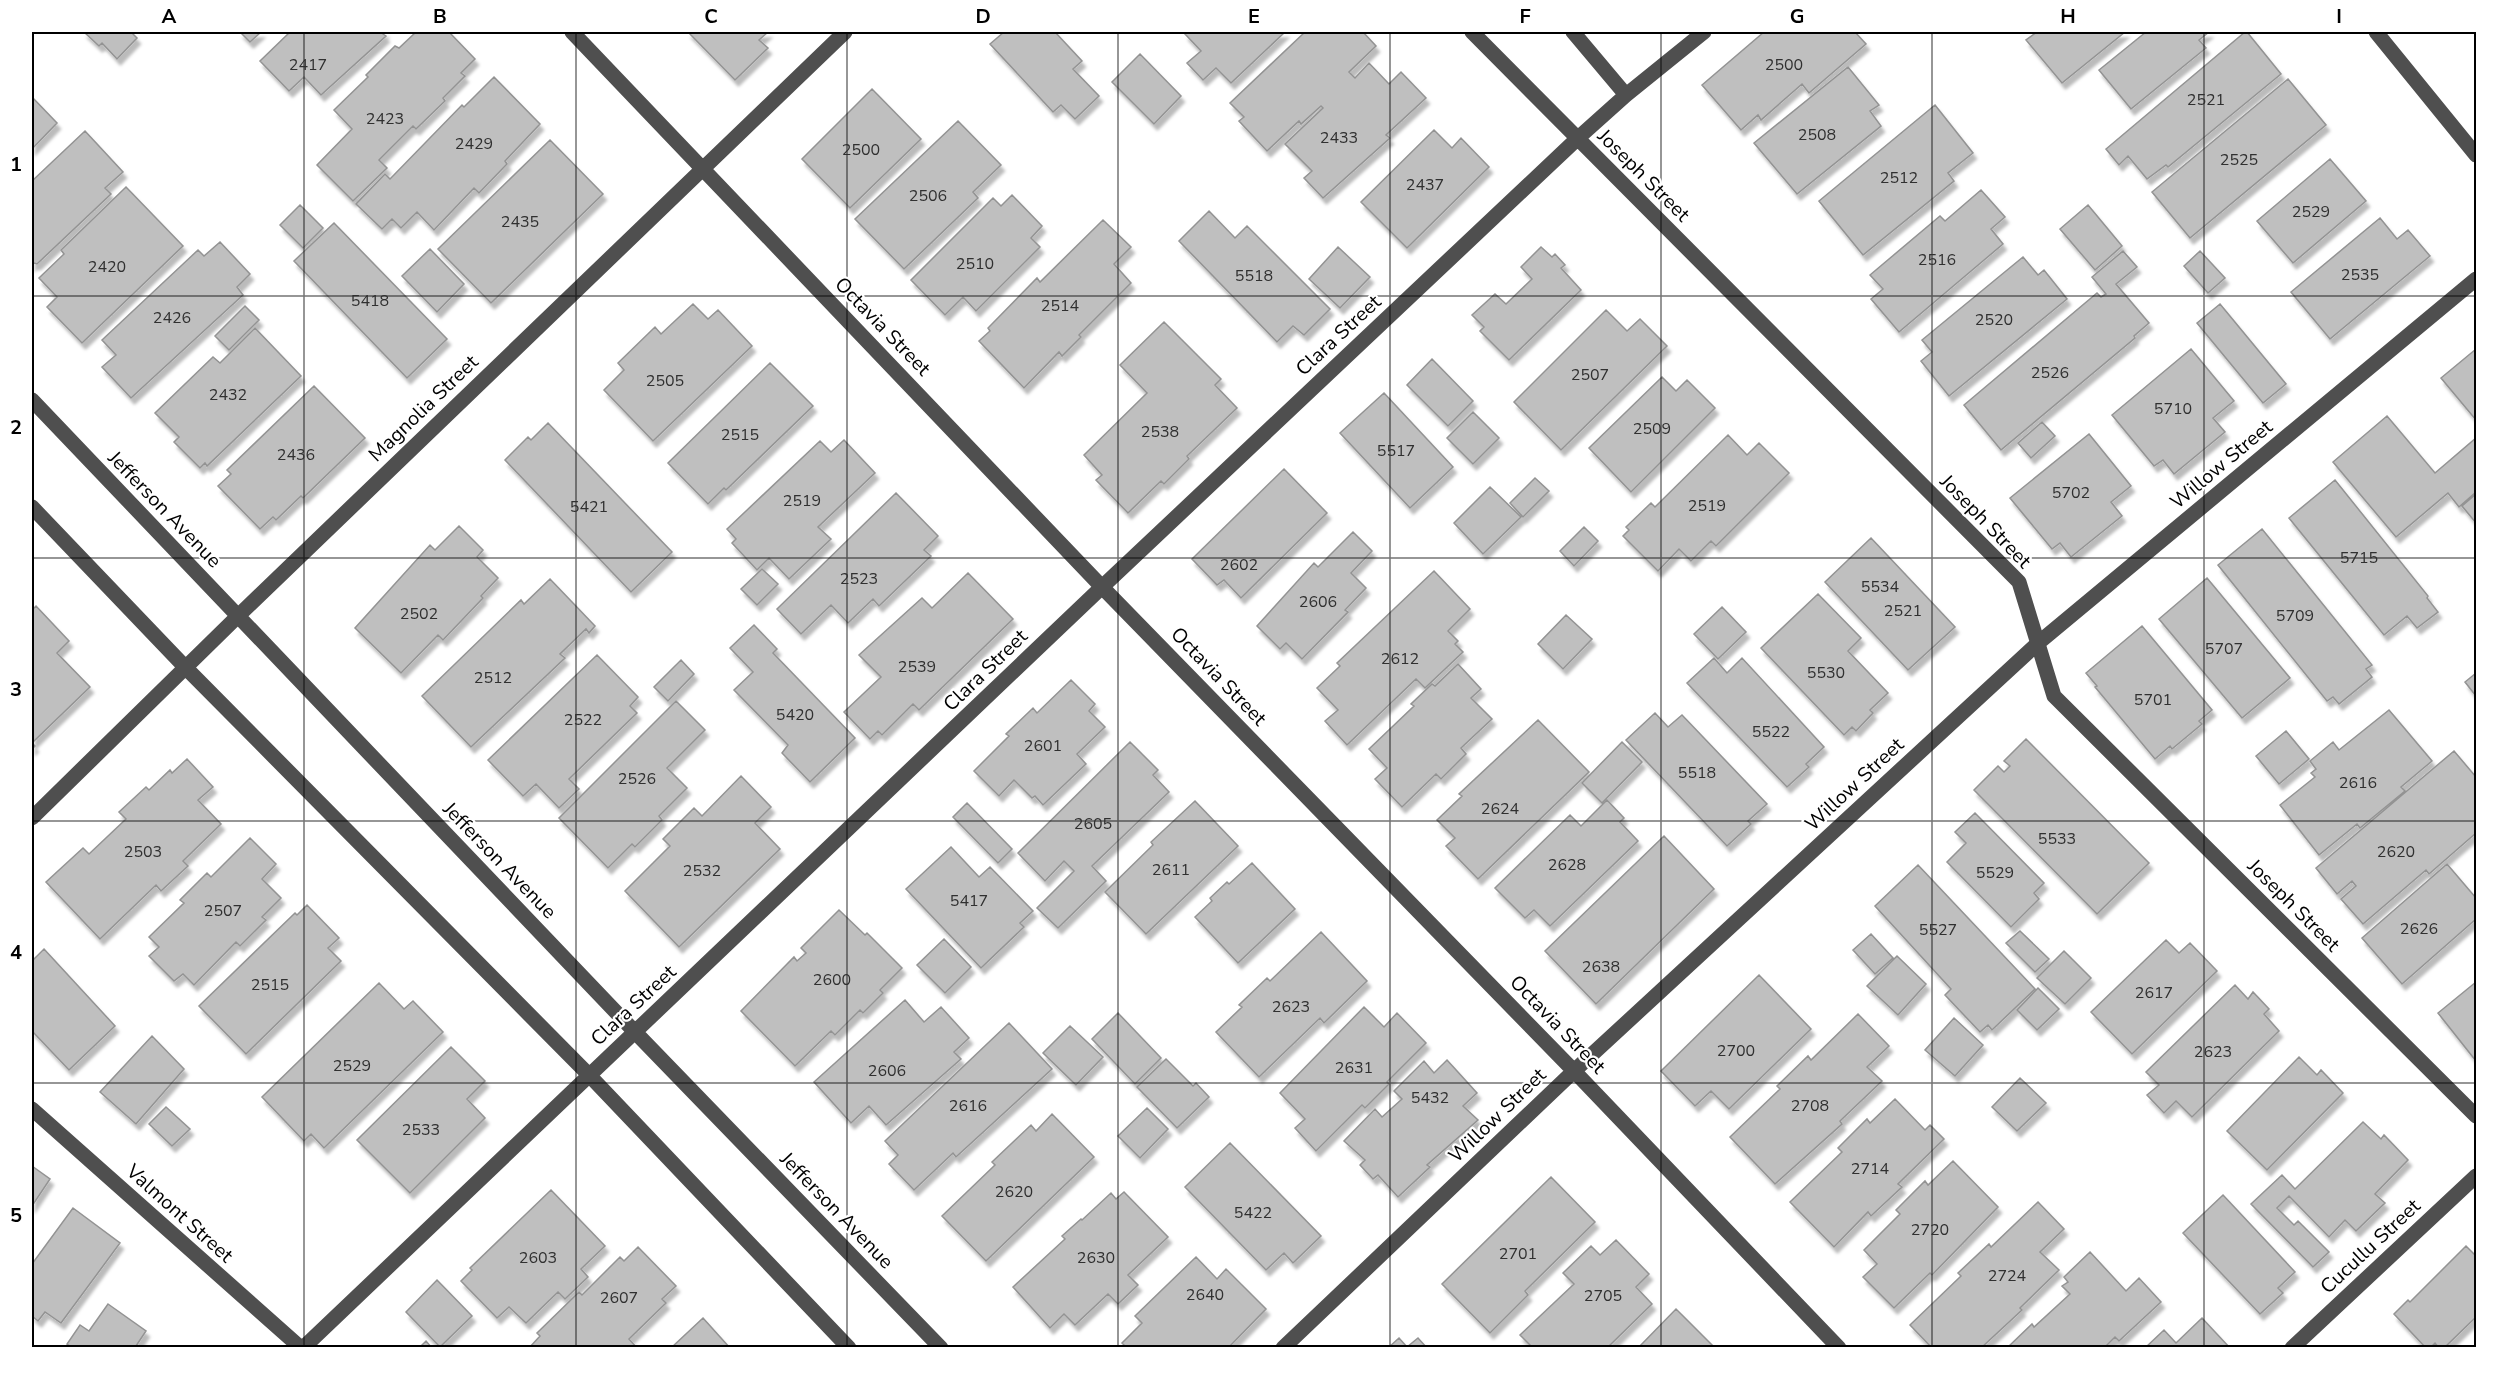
<svg xmlns="http://www.w3.org/2000/svg" width="2508" height="1379" viewBox="0 0 2508 1379" font-family="'Nunito Sans',sans-serif">
	<style>
		.building { fill: #bfbfbf; stroke: #939393; stroke-width: 1.5; filter: url(#shadow) }
		.lines { fill: none; stroke-linecap: round; stroke-linejoin: round }
		.minor { stroke: #4f4f4f; stroke-width: 15 }
		.grid { fill: none; stroke: #000; stroke-width: 1.5; stroke-opacity: 0.55 }
		.labels { text-anchor: middle; stroke-width: 4.5; stroke-linejoin: round; paint-order: stroke }
		.number-label { font-size: 16px; fill: #303030 }
		.street-label { font-size: 20px; fill: #000; stroke: #fff }
		.neatline { fill: none; stroke: #000; stroke-width: 2 }
		.grid-label { font-size: 20px; text-anchor: middle; font-weight: bold; fill: #000 }
	</style>
	<defs>
		<filter id="shadow"><feDropShadow dx="3.5" dy="6" stdDeviation="1.5" flood-color="#0004"/></filter>
	</defs>
	<rect width="100%" height="100%" fill="#fff"/>
	<path class="building" d="M84 32H131L137 38 117 59 102 43 99 46Z
		M240 32H261L250 42Z
		M290 32H385L383 34 386 36 321 95 304 77 289 91 260 61Z
		M416 32H449L475 59 461 73 465 76 443 98 445 101 416 129 413 126 379 160 387 168 353 201 317 165 352 129 334 110 368 77 366 75 395 46 399 48Z
		M688 32H768L759 40 768 48 735 80Z
		M1004 32H1055L1082 61 1073 69 1099 96 1075 119 1061 105 1053 112 990 44Z
		M1187 32H1285L1231 83 1216 68 1203 80 1187 63 1201 51 1185 34Z
		M1305 32H1363L1376 46 1349 72 1355 78 1369 63 1389 84 1401 72 1426 98 1386 135 1390 138 1323 198 1304 178 1312 171 1285 144 1323 108 1321 106 1301 124 1299 121 1267 151 1239 121 1244 117 1230 103Z
		M1764 32H1855L1866 44 1809 93 1802 84 1761 120 1758 115 1741 130 1702 85Z
		M2037 32H2125L2062 83 2026 40Z
		M2146 32H2209L2199 40 2206 48 2131 109 2099 70Z
		M2245 32H2247L2281 74 2168 167 2166 165 2147 179 2128 156 2119 165 2106 149Z
		M1140 54 1181 96 1154 124 1112 82Z
		M1848 67 1879 105 1870 111 1881 126 1797 194 1754 143Z
		M494 77 540 124 505 161 507 164 479 193 474 188 434 230 417 212 401 228 392 219 382 229 356 204 385 174 390 179 462 105 464 107Z
		M2288 79 2326 125 2190 238 2152 192Z
		M872 89 921 139 850 208 802 159Z
		M32 97 57 123 32 149Z
		M1935 105 1973 153 1948 173 1954 181 1863 255 1819 201Z
		M958 121 1001 165 973 192 978 198 904 269 855 219Z
		M1434 130 1452 148 1461 138 1489 167 1407 248 1361 202Z
		M85 131 123 172 105 188 111 194 37 264 34 263 32 265V181Z
		M550 140 603 194 491 303 438 249Z
		M2330 159 2366 201 2293 263 2257 221Z
		M126 187 183 246 82 343 47 307 57 297 39 278 64 254 61 250Z
		M1981 190 2005 217 1991 229 2003 244 1899 332 1871 299 1883 289 1870 275 1940 216 1945 221Z
		M1012 195 1042 226 1031 238 1040 247 976 311 963 297 945 315 911 280 993 198 1001 206Z
		M300 205 323 228 303 248 280 225Z
		M2088 205 2122 246 2095 270 2060 229Z
		M1209 211 1235 238 1247 226 1330 309 1304 335 1293 326 1277 342 1179 241Z
		M2380 218 2397 239 2408 230 2430 256 2330 339 2291 292Z
		M1103 220 1131 247 1114 264 1131 283 1079 335 1081 337 1062 356 1059 352 1024 388 979 341 990 331 988 328 1037 278 1040 282Z
		M334 223 447 339 407 378 294 261Z
		M220 242 250 274 237 287 243 295 131 398 102 367 116 355 102 340 198 250 204 256Z
		M1338 247 1370 277 1340 308 1309 279Z
		M1541 247 1552 257 1555 254 1565 265 1561 268 1581 290 1509 360 1480 331 1484 327 1472 315 1495 294 1506 304 1532 279 1521 267Z
		M430 249 464 284 437 312 402 276Z
		M2123 251 2137 267 2116 284 2149 323 2134 336 2135 338 2001 450 1964 405 2097 293 2101 297 2106 294 2092 277Z
		M2200 251 2225 278 2208 293 2184 266Z
		M2023 257 2038 275 2044 270 2067 299 1949 396 1921 361 1932 352 1922 340Z
		M693 304 708 319 718 310 752 346 653 441 604 390 624 370 618 363 655 327 661 334Z
		M2220 304 2286 384 2263 403 2197 323Z
		M245 306 259 320 229 350 215 336Z
		M1606 310 1627 331 1640 319 1667 346 1561 450 1514 402Z
		M1164 322 1221 379 1215 385 1237 408 1187 456 1189 459 1164 484 1161 481 1128 513 1096 480 1102 475 1084 455 1147 393 1120 365Z
		M255 328 301 376 207 466 205 463 200 468 174 442 179 437 155 413 213 357 220 363Z
		M2191 349 2234 401 2213 418 2225 432 2174 474 2163 460 2154 466 2112 415Z
		M2476 349V420L2441 378Z
		M1432 359 1473 401 1448 426 1407 385Z
		M770 363 813 406 726 490 724 488 708 504 668 463Z
		M1662 377 1676 391 1687 380 1715 408 1631 492 1589 448Z
		M314 386 365 438 303 498 301 496 276 520 273 517 260 529 218 486 231 474 227 470Z
		M1384 393 1453 467 1410 508 1340 433Z
		M1473 412 1499 438 1473 464 1447 438Z
		M2387 416 2435 473 2476 438V492L2459 507 2448 493 2396 537 2333 462Z
		M2042 422 2055 436 2031 458 2018 443Z
		M548 423 672 552 631 592 505 460 528 437 531 440Z
		M2089 434 2131 486 2111 502 2122 516 2071 557 2060 543 2052 549 2010 498Z
		M1728 435 1747 455 1759 443 1789 473 1716 546 1711 541 1691 561 1679 549 1658 571 1623 536 1629 530 1626 527 1651 503 1655 507Z
		M844 440 875 473 818 527 831 539 789 579 769 558 757 570 732 543 736 539 727 529 820 441 831 452Z
		M1284 469 1327 513 1241 598 1224 580 1217 585 1192 559Z
		M1535 478 1549 491 1523 517 1510 503Z
		M2335 480 2428 596 2427 598 2438 612 2417 628 2407 616 2384 635 2289 518Z
		M1490 487 1521 517 1483 554 1454 523Z
		M896 493 938 536 924 550 931 556 879 606 873 599 848 623 831 605 801 634 777 609Z
		M2476 494V523L2462 506Z
		M459 526 483 550 477 557 498 578 481 596 483 598 443 640 438 635 401 673 355 628 430 545 435 550Z
		M1584 527 1598 541 1574 566 1560 551Z
		M2262 529 2372 665 2366 669 2372 677 2339 704 2333 697 2327 701 2218 565Z
		M1353 532 1372 551 1351 573 1366 588 1345 610 1348 612 1302 659 1286 643 1280 649 1257 626 1314 563 1318 567Z
		M1871 538 1955 627 1908 670 1825 582Z
		M762 569 778 584 757 605 741 589Z
		M1434 571 1470 609 1448 631 1458 641 1455 644 1463 652 1425 688 1416 679 1347 745 1325 721 1338 710 1317 688 1340 666 1337 663Z
		M968 573 1013 619 919 710 913 704 882 735 878 731 870 739 844 712 881 677 859 655 922 598 932 608Z
		M2207 578 2290 678 2242 718 2159 619Z
		M550 579 595 626 589 633 586 629 560 654 565 658 471 747 422 696 521 600 524 604Z
		M1818 594 1861 638 1848 651 1888 693 1870 710 1873 713 1856 731 1852 727 1844 735 1761 648Z
		M36 606 69 641 57 653 90 687 32 743 35 746 32 749V610Z
		M1722 607 1746 632 1718 659 1694 634Z
		M1566 615 1592 639 1563 669 1538 644Z
		M754 625 777 649 773 653 855 738 810 782 782 753 788 745 734 690 753 672 730 648Z
		M2142 626 2212 710 2199 721 2202 724 2172 749 2170 746 2155 759 2095 687 2097 686 2086 673Z
		M597 655 638 697 630 706 637 713 569 779 579 789 559 808 536 784 523 796 488 760Z
		M1714 658 1727 673 1742 658 1824 747 1806 764 1809 767 1787 787 1687 683Z
		M681 660 694 674 668 701 654 687Z
		M1458 664 1481 689 1471 698 1492 719 1461 748 1466 754 1441 779 1436 774 1402 807 1375 779 1387 768 1369 749 1414 706 1411 704 1432 684 1435 686Z
		M2476 673V696L2465 682Z
		M1071 680 1095 704 1089 711 1105 727 1077 754 1086 764 1043 805 1035 796 1032 798 1014 780 999 796 974 771 1009 736 1006 734 1033 708 1037 713Z
		M676 701 705 730 667 768 687 788 659 816 662 820 635 847 632 844 608 868 559 818Z
		M2389 710 2432 761 2401 787 2405 791 2360 828 2357 824 2319 855 2280 805 2315 777 2311 773 2316 769 2310 761 2333 742 2339 750Z
		M1655 713 1668 727 1682 715 1767 804 1748 821 1751 824 1727 846 1626 740Z
		M1538 720 1589 772 1478 879 1446 846 1455 838 1437 820 1462 796 1459 794Z
		M2286 731 2309 759 2279 784 2256 756Z
		M2026 739 2149 863 2097 914 1974 790 1998 766 2004 772 2010 766 2004 761Z
		M1130 742 1158 770 1153 775 1169 792 1092 866 1106 881 1058 928 1037 908 1074 871 1064 861 1045 881 1018 853Z
		M1622 742 1642 762 1602 803 1582 783Z
		M2454 751 2476 777V833L2429 874 2426 870 2363 924 2341 899 2356 886 2352 881 2337 894 2316 868Z
		M187 759 213 787 198 800 221 824 183 861 188 866 161 891 156 885 100 939 46 882 83 848 89 854 126 819 119 812 146 787 149 790 170 770 172 773Z
		M741 776 771 807 755 823 780 849 679 947 625 891 670 846 663 839 694 808 702 816Z
		M1607 800 1624 818 1620 822 1638 841 1550 926 1534 910 1525 918 1495 888 1570 815 1581 826Z
		M1195 801 1238 846 1146 934 1105 892 1153 845 1151 842Z
		M967 803 1012 849 998 863 953 817Z
		M1975 813 2044 883 2034 893 2039 899 2011 927 1947 862 1966 843 1955 832Z
		M1664 836 1714 889 1596 1004 1545 951Z
		M250 838 276 864 262 879 281 898 262 917 266 920 240 946 236 942 194 985 183 974 174 981 149 956 159 947 149 937 184 903 180 900 207 873 211 877Z
		M951 847 979 877 990 867 1033 911 1020 923 1024 927 981 968 906 889Z
		M1252 863 1295 909 1238 963 1195 917 1212 901 1210 898 1227 882 1229 884Z
		M2447 864 2476 898V919L2402 984 2362 938Z
		M1918 865 2035 989 1992 1030 1988 1025 1980 1032 1945 995 1951 989 1875 906Z
		M307 905 339 938 328 948 341 961 246 1054 199 1006 295 913 297 915Z
		M839 910 865 935 867 933 902 968 880 990 883 993 863 1013 860 1010 835 1035 831 1031 795 1066 741 1011 794 957 797 961 806 953 801 948Z
		M2020 931 2049 959 2035 972 2006 943Z
		M1321 932 1367 981 1324 1023 1320 1018 1259 1077 1216 1032 1242 1007 1239 1005 1267 978 1270 981Z
		M1871 934 1893 958 1875 974 1853 950Z
		M944 939 971 967 945 993 917 965Z
		M2166 940 2179 953 2190 943 2217 971 2132 1054 2091 1012Z
		M44 949 115 1026 69 1070 32 1031V961Z
		M2064 951 2091 978 2065 1004 2037 978Z
		M1897 956 1926 984 1898 1015 1867 986Z
		M1759 975 1811 1029 1729 1109 1711 1091 1695 1106 1661 1071Z
		M2476 982V1061L2438 1013Z
		M379 983 404 1009 413 1001 443 1032 324 1148 311 1134 304 1141 262 1097Z
		M2235 985 2248 999 2253 992 2269 1009 2264 1014 2279 1031 2192 1117 2176 1101 2164 1113 2147 1095 2159 1085 2146 1072Z
		M2038 988 2059 1009 2037 1030 2017 1010Z
		M905 1000 924 1022 941 1007 969 1038 954 1052 961 1059 886 1125 869 1106 851 1123 814 1082Z
		M1364 1007 1384 1027 1397 1013 1426 1043 1387 1082 1389 1084 1365 1108 1362 1105 1316 1151 1295 1128 1305 1119 1280 1093Z
		M1118 1013 1161 1058 1135 1084 1092 1039Z
		M1858 1014 1889 1046 1867 1067 1882 1081 1840 1121 1842 1124 1775 1184 1730 1137 1780 1089 1777 1086 1808 1056 1811 1060Z
		M1954 1018 1983 1045 1955 1076 1925 1050Z
		M1009 1023 1052 1069 956 1157 953 1153 914 1190 889 1164 898 1155 885 1141Z
		M1070 1026 1103 1057 1076 1085 1043 1053Z
		M152 1036 184 1069 136 1124 100 1092Z
		M451 1047 485 1081 467 1099 485 1118 410 1193 357 1140Z
		M2299 1057 2317 1075 2321 1070 2343 1093 2267 1170 2227 1131Z
		M1166 1059 1193 1086 1196 1083 1209 1097 1177 1128 1137 1087Z
		M1447 1060 1477 1093 1463 1106 1478 1120 1427 1165 1430 1167 1398 1197 1378 1175 1373 1179 1360 1165 1365 1160 1344 1141 1375 1109 1382 1117 1402 1099 1394 1091 1424 1061 1434 1073Z
		M2020 1078 2046 1103 2017 1131 1992 1107Z
		M1895 1099 1925 1130 1930 1125 1944 1139 1898 1184 1902 1187 1871 1216 1868 1212 1834 1247 1790 1202 1842 1152 1838 1148 1867 1119 1870 1123Z
		M166 1107 190 1129 172 1146 149 1124Z
		M1147 1108 1168 1129 1140 1158 1118 1136Z
		M1052 1114 1094 1157 986 1261 942 1216 995 1165 992 1162 1031 1125 1036 1131Z
		M2363 1122 2381 1139 2384 1135 2408 1160 2375 1194 2385 1203 2356 1231 2345 1220 2329 1237 2289 1196 2277 1208 2294 1225 2298 1221 2329 1252 2313 1267 2251 1204 2282 1175 2295 1189Z
		M1230 1143 1321 1236 1293 1263 1284 1253 1266 1270 1185 1187Z
		M1953 1161 1998 1207 1932 1275 1930 1273 1894 1308 1863 1277 1877 1264 1864 1250 1900 1214 1896 1210 1925 1181 1928 1185Z
		M32 1166 50 1179 32 1206Z
		M1551 1177 1595 1222 1525 1291 1528 1295 1490 1333 1442 1284Z
		M551 1190 605 1246 581 1269 588 1277 565 1299 558 1292 526 1323 509 1307 497 1318 461 1281 472 1270 470 1268Z
		M1124 1192 1168 1237 1128 1275 1138 1285 1118 1304 1108 1294 1075 1325 1064 1314 1050 1328 1013 1287 1065 1239 1062 1236 1081 1219 1082 1220 1111 1193 1116 1199Z
		M2223 1195 2295 1272 2278 1288 2283 1293 2260 1314 2183 1233Z
		M2038 1202 2064 1229 2040 1252 2059 1270 2020 1308 2022 1310 1981 1348H1932L1910 1325 1961 1276 1958 1273 1989 1244 1991 1247Z
		M73 1208 120 1243 61 1323 45 1312 38 1321 32 1316V1264Z
		M1616 1240 1649 1274 1636 1287 1652 1304 1607 1348H1533L1520 1335 1574 1284 1563 1273 1591 1246 1600 1255Z
		M2466 1246 2476 1256V1317L2444 1348H2439L2435 1343 2430 1348H2426L2394 1314 2408 1300 2410 1302Z
		M638 1247 676 1286 662 1299 666 1303 629 1339 637 1348H529L540 1336 537 1333 579 1292 582 1295 620 1257 624 1261Z
		M2090 1252 2126 1291 2139 1278 2161 1302 2119 1341 2115 1337 2104 1348H2007L2032 1324 2034 1327 2070 1294 2062 1286 2068 1282 2064 1277Z
		M1196 1257 1217 1279 1226 1269 1266 1309 1228 1348H1122L1124 1345 1122 1343 1142 1323 1135 1316Z
		M437 1280 472 1316 440 1347 406 1312Z
		M108 1304 146 1331 136 1346 138 1348H72L67 1344 80 1325 89 1331Z
		M1676 1309 1715 1348H1638Z
		M703 1318 730 1348H671Z
		M2202 1318 2230 1348H2145L2164 1330 2176 1343Z
		M1399 1338 1407 1347 1418 1338 1427 1348H1388Z
		M426 1341 432 1348H419Z"/>
	<g class="lines">
		<path class="minor" d="M572 32 1102 587 1574 1071 1839 1348
			M1472 32 2019 582 2054 696 2476 1116
			M1573 32 1626 95
			M2376 32 2476 155
			M32 400 635 1032 941 1348
			M32 507 186 668 589 1075 849 1348
			M32 818 238 616 845 32
			M32 1109 301 1348
			M303 1348 1102 587 1578 138 1626 95 1704 32
			M1283 1348 1574 1071 2037 644 2476 279
			M2292 1348 2476 1176"/>
	</g>
	<path class="grid" d="M304 32V1348M576 32V1348M847 32V1348M1118 32V1348M1390 32V1348M1661 32V1348M1932 32V1348M2204 32V1348M32 296H2476M32 558H2476M32 821H2476M32 1083H2476"/>
	<g class="labels">
		<g class="number-label">
			<text x="308" y="70">2417</text>
			<text x="1784" y="70">2500</text>
			<text x="2206" y="105">2521</text>
			<text x="385" y="124">2423</text>
			<text x="1817" y="140">2508</text>
			<text x="1339" y="143">2433</text>
			<text x="474" y="149">2429</text>
			<text x="861" y="155">2500</text>
			<text x="2239" y="165">2525</text>
			<text x="1899" y="183">2512</text>
			<text x="1425" y="190">2437</text>
			<text x="928" y="201">2506</text>
			<text x="2311" y="217">2529</text>
			<text x="520" y="227">2435</text>
			<text x="1937" y="265">2516</text>
			<text x="975" y="269">2510</text>
			<text x="107" y="272">2420</text>
			<text x="2360" y="280">2535</text>
			<text x="1254" y="281">5518</text>
			<text x="370" y="306">5418</text>
			<text x="1060" y="311">2514</text>
			<text x="172" y="323">2426</text>
			<text x="1994" y="325">2520</text>
			<text x="2050" y="378">2526</text>
			<text x="1590" y="380">2507</text>
			<text x="665" y="386">2505</text>
			<text x="228" y="400">2432</text>
			<text x="2173" y="414">5710</text>
			<text x="1652" y="434">2509</text>
			<text x="1160" y="437">2538</text>
			<text x="740" y="440">2515</text>
			<text x="1396" y="456">5517</text>
			<text x="296" y="460">2436</text>
			<text x="2071" y="498">5702</text>
			<text x="802" y="506">2519</text>
			<text x="1707" y="511">2519</text>
			<text x="589" y="512">5421</text>
			<text x="2359" y="563">5715</text>
			<text x="1239" y="570">2602</text>
			<text x="859" y="584">2523</text>
			<text x="1880" y="592">5534</text>
			<text x="1318" y="607">2606</text>
			<text x="1903" y="616">2521</text>
			<text x="419" y="619">2502</text>
			<text x="2295" y="621">5709</text>
			<text x="2224" y="654">5707</text>
			<text x="1400" y="664">2612</text>
			<text x="917" y="672">2539</text>
			<text x="1826" y="678">5530</text>
			<text x="493" y="683">2512</text>
			<text x="2153" y="705">5701</text>
			<text x="795" y="720">5420</text>
			<text x="583" y="725">2522</text>
			<text x="1771" y="737">5522</text>
			<text x="1043" y="751">2601</text>
			<text x="1697" y="778">5518</text>
			<text x="637" y="784">2526</text>
			<text x="2358" y="788">2616</text>
			<text x="1500" y="814">2624</text>
			<text x="1093" y="829">2605</text>
			<text x="2057" y="844">5533</text>
			<text x="143" y="857">2503</text>
			<text x="2396" y="857">2620</text>
			<text x="1567" y="870">2628</text>
			<text x="1171" y="875">2611</text>
			<text x="702" y="876">2532</text>
			<text x="1995" y="878">5529</text>
			<text x="969" y="906">5417</text>
			<text x="223" y="916">2507</text>
			<text x="2419" y="934">2626</text>
			<text x="1938" y="935">5527</text>
			<text x="1601" y="972">2638</text>
			<text x="832" y="985">2600</text>
			<text x="270" y="990">2515</text>
			<text x="2154" y="998">2617</text>
			<text x="1291" y="1012">2623</text>
			<text x="1736" y="1056">2700</text>
			<text x="2213" y="1057">2623</text>
			<text x="352" y="1071">2529</text>
			<text x="1354" y="1073">2631</text>
			<text x="887" y="1076">2606</text>
			<text x="1430" y="1103">5432</text>
			<text x="968" y="1111">2616</text>
			<text x="1810" y="1111">2708</text>
			<text x="421" y="1135">2533</text>
			<text x="1870" y="1174">2714</text>
			<text x="1014" y="1197">2620</text>
			<text x="1253" y="1218">5422</text>
			<text x="1930" y="1235">2720</text>
			<text x="1518" y="1259">2701</text>
			<text x="538" y="1263">2603</text>
			<text x="1096" y="1263">2630</text>
			<text x="2007" y="1281">2724</text>
			<text x="1205" y="1300">2640</text>
			<text x="1603" y="1301">2705</text>
			<text x="619" y="1303">2607</text>
		</g>
		<g class="street-label">
			<text transform="translate(1644 175) rotate(45)" y="7">Joseph Street</text>
			<text transform="translate(883 326) rotate(46)" y="7">Octavia Street</text>
			<text transform="translate(1338 335) rotate(-43)" y="7">Clara Street</text>
			<text transform="translate(423 408) rotate(-44)" y="7">Magnolia Street</text>
			<text transform="translate(2221 464) rotate(-40)" y="7">Willow Street</text>
			<text transform="translate(165 509) rotate(46)" y="7">Jefferson Avenue</text>
			<text transform="translate(1986 521) rotate(46)" y="7">Joseph Street</text>
			<text transform="translate(985 670) rotate(-44)" y="7">Clara Street</text>
			<text transform="translate(1219 676) rotate(46)" y="7">Octavia Street</text>
			<text transform="translate(1854 784) rotate(-43)" y="7">Willow Street</text>
			<text transform="translate(500 860) rotate(46)" y="7">Jefferson Avenue</text>
			<text transform="translate(2294 905) rotate(45)" y="7">Joseph Street</text>
			<text transform="translate(633 1005) rotate(-43)" y="7">Clara Street</text>
			<text transform="translate(1558 1024) rotate(46)" y="7">Octavia Street</text>
			<text transform="translate(1497 1115) rotate(-44)" y="7">Willow Street</text>
			<text transform="translate(837 1210) rotate(46)" y="7">Jefferson Avenue</text>
			<text transform="translate(180 1213) rotate(42)" y="7">Valmont Street</text>
			<text transform="translate(2370 1246) rotate(-43)" y="7">Cucullu Street</text>
		</g>
	</g>
	<rect width="2508" height="1379" fill="none" stroke="#ffffff" stroke-width="66"/>
	<rect x="33" y="33" width="2442" height="1313" class="neatline"/>
	<g class="grid-label">
		<text x="169" y="23">A</text>
		<text x="440" y="23">B</text>
		<text x="711" y="23">C</text>
		<text x="983" y="23">D</text>
		<text x="1254" y="23">E</text>
		<text x="1525" y="23">F</text>
		<text x="1797" y="23">G</text>
		<text x="2068" y="23">H</text>
		<text x="2339" y="23">I</text>
		<text x="16" y="171">1</text>
		<text x="16" y="434">2</text>
		<text x="16" y="696">3</text>
		<text x="16" y="959">4</text>
		<text x="16" y="1222">5</text>
	</g>
</svg>
